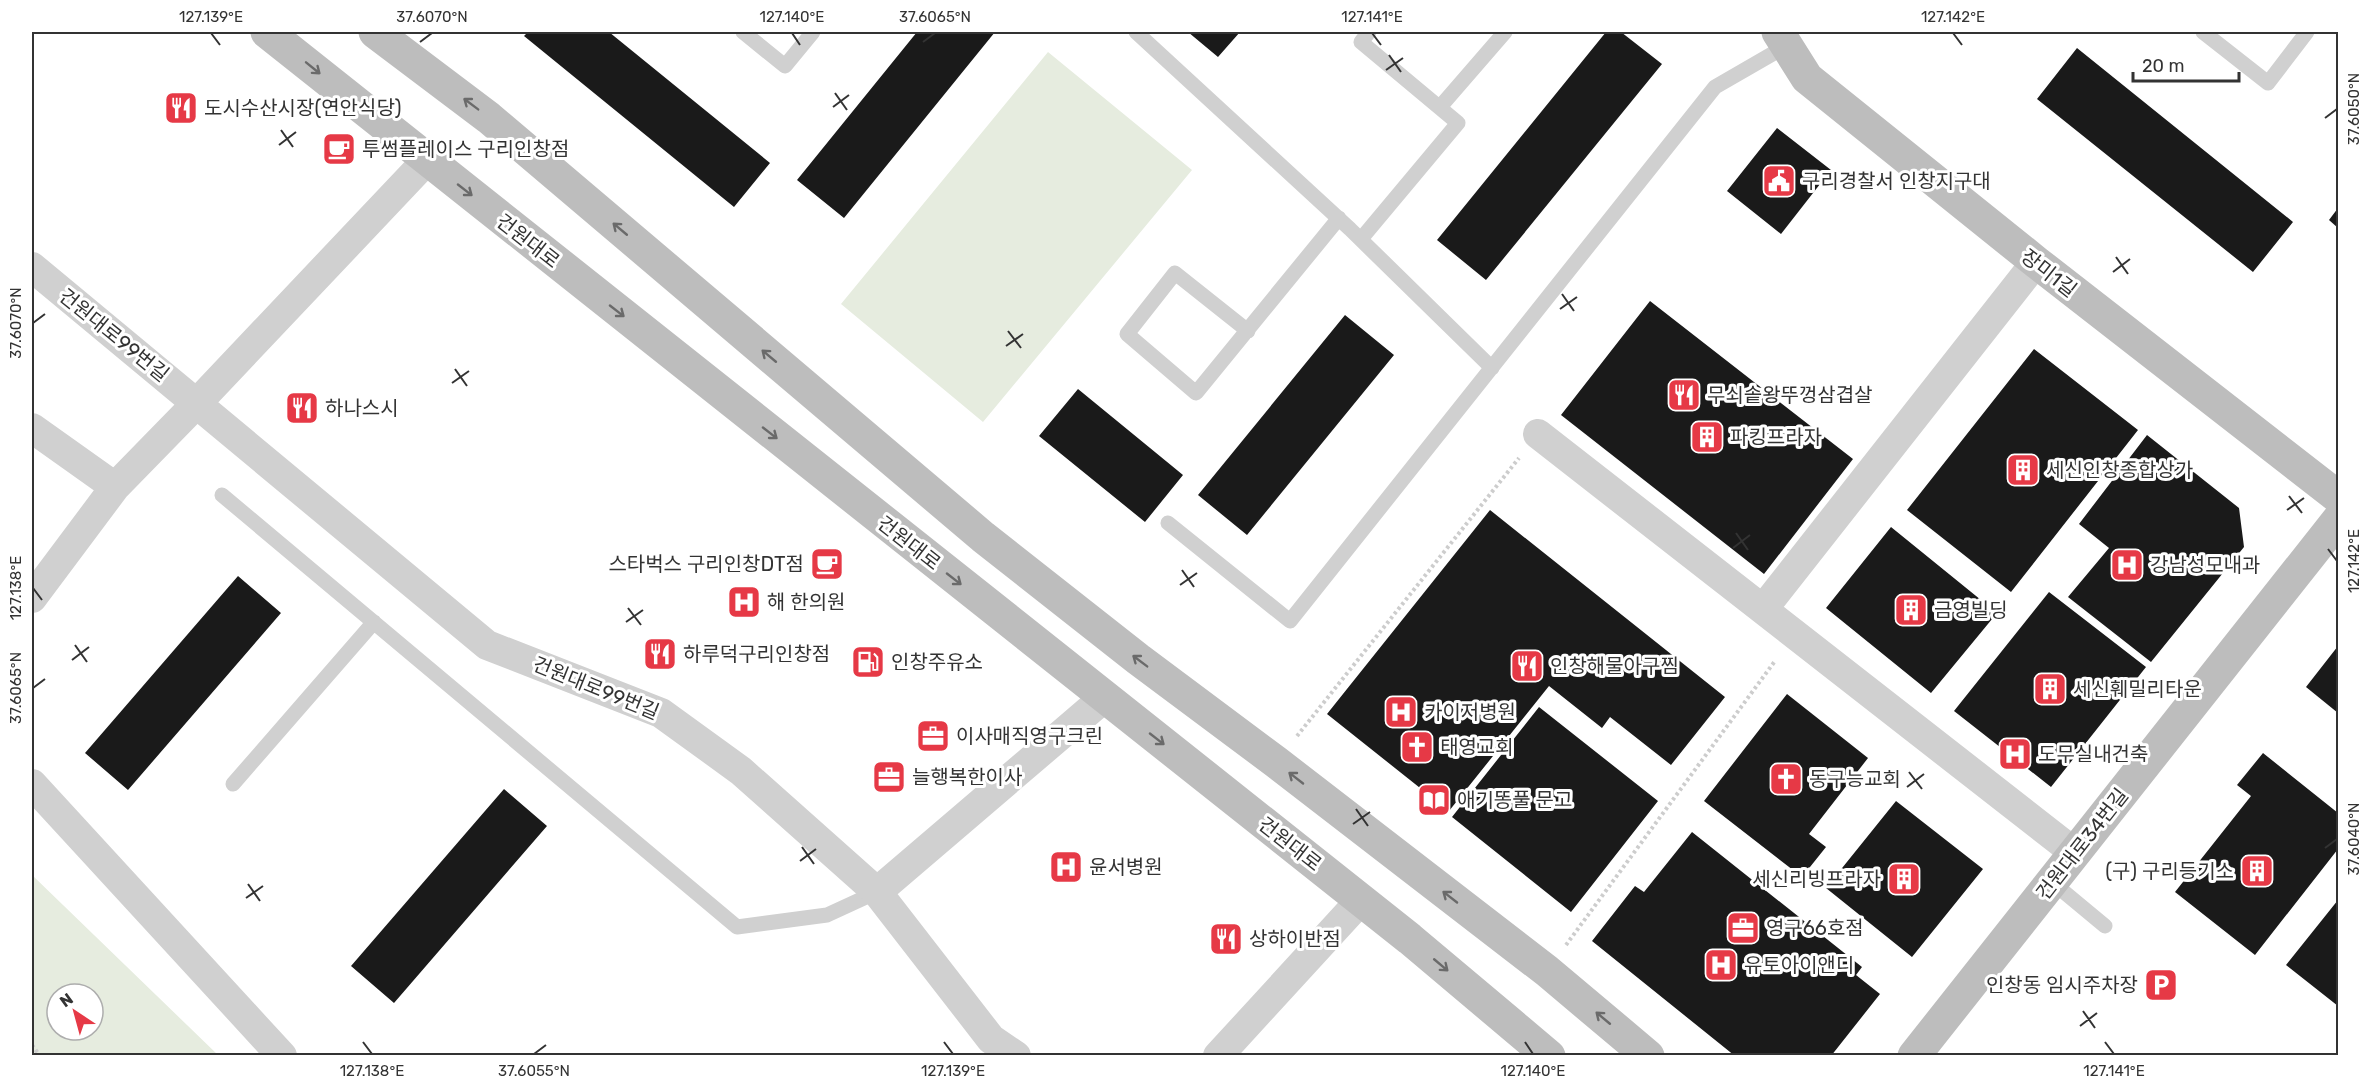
<svg xmlns="http://www.w3.org/2000/svg" width="2370" height="1087" viewBox="0 0 2370 1087" font-family="Rubik,'Noto Sans KR',sans-serif">
	<style>
		.green { fill: #e6ecdf; fill-rule: evenodd }
		.building { fill: #1a1a1a }
		.lines { fill: none; stroke-linecap: round; stroke-linejoin: round }
		.path { stroke: #cdcdcd; stroke-width: 4; stroke-dasharray: 3 3; stroke-linecap: butt }
		.lane { stroke: #d0d0d0; stroke-width: 15 }
		.street { stroke: #d0d0d0; stroke-width: 30 }
		.secondary { stroke: #bdbdbd; stroke-width: 33 }
		.oneway { stroke: #6a6a6a }
		.ticks { fill: none; stroke: #333; stroke-width: 2 }
		.labels { text-anchor: middle; stroke-width: 6; stroke-linejoin: round; paint-order: stroke }
		.poi-label { font-size: 20px; fill: #333; stroke: #fff; text-anchor: start }
		.street-label { font-size: 20px; fill: #333; stroke: #fff }
		.neatline { fill: none; stroke: #333; stroke-width: 2 }
		.ticks-label { font-size: 15px; text-anchor: middle; fill: #333 }
	</style>
	<rect width="100%" height="100%" fill="#fff"/>
	<path class="green" d="M1048 52 1192 170 983 422 841 304Z
		M32 875 218 1055H32ZM57 994H93V1030H57Z"/>
	<path class="building" d="M528 32H609L770 163 734 207 524 36Z
		M917 32H995L844 218 797 180Z
		M1188 32H1240L1218 57Z
		M1606 32H1621L1662 64 1486 280 1437 240Z
		M2077 48 2293 222 2253 272 2037 99Z
		M1777 128 1831 170 1781 234 1727 191Z
		M2338 208V228L2329 220Z
		M1650 301 1853 459 1764 574 1561 415Z
		M1345 315 1394 355 1247 535 1198 495Z
		M2034 349 2138 430 2011 592 1907 510Z
		M1078 389 1183 475 1145 522 1039 436Z
		M2147 435 2239 508 2244 547 2151 662 2068 597 2109 548 2079 524Z
		M1490 510 1725 697 1671 765 1610 717 1602 728 1549 686 1449 811 1327 714Z
		M1891 527 1997 613 1931 693 1826 608Z
		M238 576 281 613 128 790 85 753Z
		M2049 592 2146 667 2051 787 1954 711Z
		M2338 646V713L2306 687Z
		M1787 694 1868 758 1809 834 1826 847 1802 877 1704 801Z
		M1539 707 1658 801 1571 912 1452 817Z
		M2263 753 2338 813V849L2255 955 2175 892 2251 796 2237 785Z
		M504 789 547 826 394 1003 351 966Z
		M1896 801 1983 869 1912 957 1826 888Z
		M1692 832 1862 967 1856 975 1880 994 1831 1056H1735L1592 941 1635 886 1644 892Z
		M2338 900V1006L2286 965Z"/>
	<g class="lines">
		<path class="path" d="M1297 736 1519 458
			M1566 945 1775 661
			M32 1045 40 1056"/>
		<path class="lane" d="M743 32 785 66 813 32
			M1136 32 1350 229 1492 368
			M2203 32 2268 83 2307 32
			M1440 107 1505 32
			M1361 239 1458 123 1361 42 1369 32
			M1248 331 1175 273 1127 334 1196 393 1339 218
			M222 495 737 927 827 915 877 892
			M1168 523 1290 621 1715 87 1786 46
			M233 784 374 622
			M2052 882 2105 926"/>
		<path class="street" d="M32 267 487 645 661 713 741 771 877 892 991 1039 1016 1056
			M32 428 115 487
			M1538 434 2075 853
			M32 598 115 487 197 403 427 160
			M1763 609 2036 262
			M32 784 282 1056
			M877 892 1105 697
			M1218 1056 1361 900"/>
		<path class="secondary" d="M267 32 1410 939 1549 1056
			M375 32 489 118 983 537 1138 659 1276 762 1547 971 1648 1056
			M1778 32 1807 78 2036 262 2338 497
			M1914 1056 2338 520"/>
	</g>
	<defs><path id="oneway-shaft" d="M-6 0H5M1.5-3L5.5 0L1.5 3" fill="none" stroke-width="1.6" stroke-linecap="round" stroke-linejoin="round" transform="scale(1.5)"/></defs>
	<g class="oneway">
		<use href="#oneway-shaft" transform="translate(313 68) rotate(39)"/>
		<use href="#oneway-shaft" transform="translate(471 104) rotate(-143)"/>
		<use href="#oneway-shaft" transform="translate(465 190) rotate(38)"/>
		<use href="#oneway-shaft" transform="translate(620 229) rotate(-140)"/>
		<use href="#oneway-shaft" transform="translate(617 311) rotate(38)"/>
		<use href="#oneway-shaft" transform="translate(769 356) rotate(-140)"/>
		<use href="#oneway-shaft" transform="translate(770 433) rotate(38)"/>
		<use href="#oneway-shaft" transform="translate(954 579) rotate(38)"/>
		<use href="#oneway-shaft" transform="translate(1140 661) rotate(-143)"/>
		<use href="#oneway-shaft" transform="translate(1157 739) rotate(38)"/>
		<use href="#oneway-shaft" transform="translate(1296 778) rotate(-142)"/>
		<use href="#oneway-shaft" transform="translate(1450 897) rotate(-142)"/>
		<use href="#oneway-shaft" transform="translate(1441 965) rotate(40)"/>
		<use href="#oneway-shaft" transform="translate(1603 1018) rotate(-140)"/>
	</g>
	<path class="ticks" d="M211 33 220 45M792 33 800 45M1372 33 1381 45M1953 33 1962 45M420 42 432 33M923 42 935 33M1389 55 1401 72M1386 70 1403 58M835 93 847 110M833 107 849 95M2325 118 2337 109M281 130 293 147M279 145 296 132M2116 257 2128 274M2113 272 2130 259M1562 294 1574 311M1560 309 1577 297M33 323 45 314M1008 331 1021 348M1006 346 1023 334M455 369 467 386M452 383 469 371M2289 496 2302 513M2287 510 2304 498M1736 533 1748 550M1733 548 1750 535M2328 549 2337 561M1182 570 1194 587M1180 585 1197 573M33 588 42 600M628 608 641 625M626 622 643 610M75 645 87 662M72 660 89 647M33 688 45 679M1909 772 1922 789M1907 787 1924 774M1356 809 1368 826M1353 824 1370 812M802 847 814 864M2325 848 2337 839M800 861 816 849M248 884 260 901M246 898 263 886M2083 1011 2095 1028M2080 1026 2097 1013M363 1042 372 1054M944 1042 953 1054M1525 1042 1533 1054M2105 1042 2114 1054M534 1054 546 1045"/>
	<defs>
		<g id="restaurant-square" transform="scale(1.725)"><rect x="-9" y="-9" width="18" height="18" rx="4" fill="#e63946" stroke="#fff"/><path d="M-5-6h1v4h1v-4h1v4h1v-4h1v5L-1.5 .5V6h-2V.5L-5-1ZM5-6V6H3V1.5H1.5Q1.5-4 5-6Z" fill="#fff"/></g>
		<g id="cafe-square" transform="scale(1.725)"><rect x="-9" y="-9" width="18" height="18" rx="4" fill="#e63946" stroke="#fff"/><path d="M-5.5-4.5H6V0H3Q3 3.5 0 3.5H-2.5Q-5.5 3.5-5.5 0ZM3-3.2v2h1.7v-2ZM-6 4.5H4V6H-6Z" fill="#fff"/></g>
		<g id="civic-square" transform="scale(1.725)"><rect x="-9" y="-9" width="18" height="18" rx="4" fill="#e63946" stroke="#fff"/><path d="M-.6-6.5H3V-4.5H.6V-3L4-1V1h2V6H-6V1h2V-1L-.6-3ZM-1.2 2.5V6h2.4V2.5Z" fill="#fff"/></g>
		<g id="building-square" transform="scale(1.725)"><rect x="-9" y="-9" width="18" height="18" rx="4" fill="#e63946" stroke="#fff"/><path d="M-4-6H4V6H1V3H-1V6H-4ZM-2.5-4.3h1.7v1.8h-1.7ZM.8-4.3h1.7v1.8H.8ZM-2.5-1h1.7V.8h-1.7ZM.8-1h1.7V.8H.8Z" fill="#fff"/></g>
		<g id="hospital-square" transform="scale(1.725)"><rect x="-9" y="-9" width="18" height="18" rx="4" fill="#e63946" stroke="#fff"/><path d="M-5-5h3v3.5h4V-5h3V5h-3V1.5h-4V5h-3Z" fill="#fff"/></g>
		<g id="fuel-square" transform="scale(1.725)"><rect x="-9" y="-9" width="18" height="18" rx="4" fill="#e63946" stroke="#fff"/><path d="M-5.5-6h7V0h2V4h1.3V-2.5L3-4.5l.8-.8L6-3V5H2.5V1h-1V6h-7ZM-4.2-4.7v3.2H.2V-4.7Z" fill="#fff"/></g>
		<g id="office-square" transform="scale(1.725)"><rect x="-9" y="-9" width="18" height="18" rx="4" fill="#e63946" stroke="#fff"/><path d="M-6-3h4V-5.5h4V-3h4V5H-6ZM-1-4.5V-3h2v-1.5ZM-6 0V1H6V0Z" fill="#fff"/></g>
		<g id="church-square" transform="scale(1.725)"><rect x="-9" y="-9" width="18" height="18" rx="4" fill="#e63946" stroke="#fff"/><path d="M-1.2-6h2.4v3.5h3.3v2.4h-3.3V6h-2.4V-.1h-3.3v-2.4h3.3Z" fill="#fff"/></g>
		<g id="library-square" transform="scale(1.725)"><rect x="-9" y="-9" width="18" height="18" rx="4" fill="#e63946" stroke="#fff"/><path d="M-6-4Q-3-5.5-.7-3.5V5Q-3 3-6 4ZM6-4Q3-5.5 .7-3.5V5Q3 3 6 4Z" fill="#fff"/></g>
		<g id="parking-square" transform="scale(1.725)"><rect x="-9" y="-9" width="18" height="18" rx="4" fill="#e63946" stroke="#fff"/><path d="M-3.5-5.5H1a3.5 3.5 0 0 1 0 7H-1V5.5H-3.5ZM-1-3.4V-.6H.8a1.4 1.4 0 0 0 0-2.8Z" fill="#fff"/></g>
	</defs>
	<g fill-rule="evenodd">
		<use href="#restaurant-square" x="181" y="108"/>
		<use href="#cafe-square" x="339" y="149"/>
		<use href="#civic-square" x="1779" y="181"/>
		<use href="#restaurant-square" x="1684" y="395"/>
		<use href="#restaurant-square" x="302" y="408"/>
		<use href="#building-square" x="1707" y="437"/>
		<use href="#building-square" x="2023" y="470"/>
		<use href="#cafe-square" x="827" y="564"/>
		<use href="#hospital-square" x="2127" y="565"/>
		<use href="#hospital-square" x="744" y="602"/>
		<use href="#building-square" x="1911" y="610"/>
		<use href="#restaurant-square" x="660" y="654"/>
		<use href="#fuel-square" x="868" y="662"/>
		<use href="#restaurant-square" x="1527" y="666"/>
		<use href="#building-square" x="2050" y="689"/>
		<use href="#hospital-square" x="1401" y="712"/>
		<use href="#office-square" x="933" y="736"/>
		<use href="#church-square" x="1417" y="747"/>
		<use href="#hospital-square" x="2015" y="754"/>
		<use href="#office-square" x="889" y="777"/>
		<use href="#church-square" x="1786" y="779"/>
		<use href="#library-square" x="1434" y="800"/>
		<use href="#hospital-square" x="1066" y="867"/>
		<use href="#building-square" x="2257" y="871"/>
		<use href="#building-square" x="1904" y="879"/>
		<use href="#office-square" x="1743" y="928"/>
		<use href="#restaurant-square" x="1226" y="939"/>
		<use href="#hospital-square" x="1721" y="965"/>
		<use href="#parking-square" x="2161" y="985"/>
	</g>
	<g class="labels">
		<g class="poi-label">
			<text x="204" y="115">도시수산시장(연안식당)</text>
			<text x="362" y="156">투썸플레이스 구리인창점</text>
			<text x="1802" y="188">구리경찰서 인창지구대</text>
			<text x="1707" y="402">무쇠솥왕뚜껑삼겹살</text>
			<text x="325" y="415">하나스시</text>
			<text x="1730" y="444">파킹프라자</text>
			<text x="2046" y="477">세신인창종합상가</text>
			<text x="804" y="571" text-anchor="end">스타벅스 구리인창DT점</text>
			<text x="2150" y="572">강남성모내과</text>
			<text x="767" y="609">해 한의원</text>
			<text x="1934" y="617">금영빌딩</text>
			<text x="683" y="661">하루덕구리인창점</text>
			<text x="891" y="669">인창주유소</text>
			<text x="1550" y="673">인창해물아구찜</text>
			<text x="2073" y="696">세신훼밀리타운</text>
			<text x="1424" y="719">카이저병원</text>
			<text x="956" y="743">이사매직영구크린</text>
			<text x="1440" y="754">태영교회</text>
			<text x="2038" y="761">도무실내건축</text>
			<text x="912" y="784">늘행복한이사</text>
			<text x="1809" y="786">동구능교회</text>
			<text x="1457" y="807">애기똥풀 문고</text>
			<text x="1089" y="874">윤서병원</text>
			<text x="2234" y="878" text-anchor="end">(구) 구리등기소</text>
			<text x="1881" y="886" text-anchor="end">세신리빙프라자</text>
			<text x="1766" y="935">영구66호점</text>
			<text x="1249" y="946">상하이반점</text>
			<text x="1744" y="972">유토아이앤디</text>
			<text x="2138" y="992" text-anchor="end">인창동 임시주차장</text>
		</g>
		<g class="street-label">
			<text transform="translate(528 241) rotate(38)" y="7">건원대로</text>
			<text transform="translate(2049 273) rotate(38)" y="7">장미1길</text>
			<text transform="translate(114 335) rotate(39)" y="7">건원대로99번길</text>
			<text transform="translate(909 543) rotate(38)" y="7">건원대로</text>
			<text transform="translate(596 688) rotate(22)" y="7">건원대로99번길</text>
			<text transform="translate(1290 844) rotate(38)" y="7">건원대로</text>
			<text transform="translate(2082 844) rotate(-52)" y="7">건원대로34번길</text>
		</g>
	</g>
	<rect width="2370" height="1087" fill="none" stroke="#ffffff" stroke-width="66"/>
	<g transform="translate(75 1012) rotate(324)"><circle r="28" fill="#ffffff" stroke="#adadad" stroke-width="1.5"/>
	<path d="M0-4.5L10 22L0 15L-10 22Z" fill="#e63946"/>
	<text y="-9" font-size="16" font-weight="bold" text-anchor="middle" fill="#333333">N</text>
	</g>
	<path d="M2133 72v9h106v-9" fill="none" stroke="#333333" stroke-width="3"/>
	<text x="2142" y="72" font-size="18" fill="#333333" stroke="#ffffff" stroke-width="4.5" paint-order="stroke">20 m</text>
	<rect x="33" y="33" width="2304" height="1021" class="neatline"/>
	<g class="ticks-label">
		<text x="211" y="22">127.139°E</text>
		<text x="432" y="22">37.6070°N</text>
		<text x="792" y="22">127.140°E</text>
		<text x="935" y="22">37.6065°N</text>
		<text x="1372" y="22">127.141°E</text>
		<text x="1953" y="22">127.142°E</text>
		<text transform="translate(2354 109) rotate(-90)" y="5">37.6050°N</text>
		<text transform="translate(16 323) rotate(-90)" y="5">37.6070°N</text>
		<text transform="translate(2354 561) rotate(-90)" y="5">127.142°E</text>
		<text transform="translate(16 588) rotate(-90)" y="5">127.138°E</text>
		<text transform="translate(16 688) rotate(-90)" y="5">37.6065°N</text>
		<text transform="translate(2354 839) rotate(-90)" y="5">37.6040°N</text>
		<text x="372" y="1076">127.138°E</text>
		<text x="534" y="1076">37.6055°N</text>
		<text x="953" y="1076">127.139°E</text>
		<text x="1533" y="1076">127.140°E</text>
		<text x="2114" y="1076">127.141°E</text>
	</g>
</svg>
